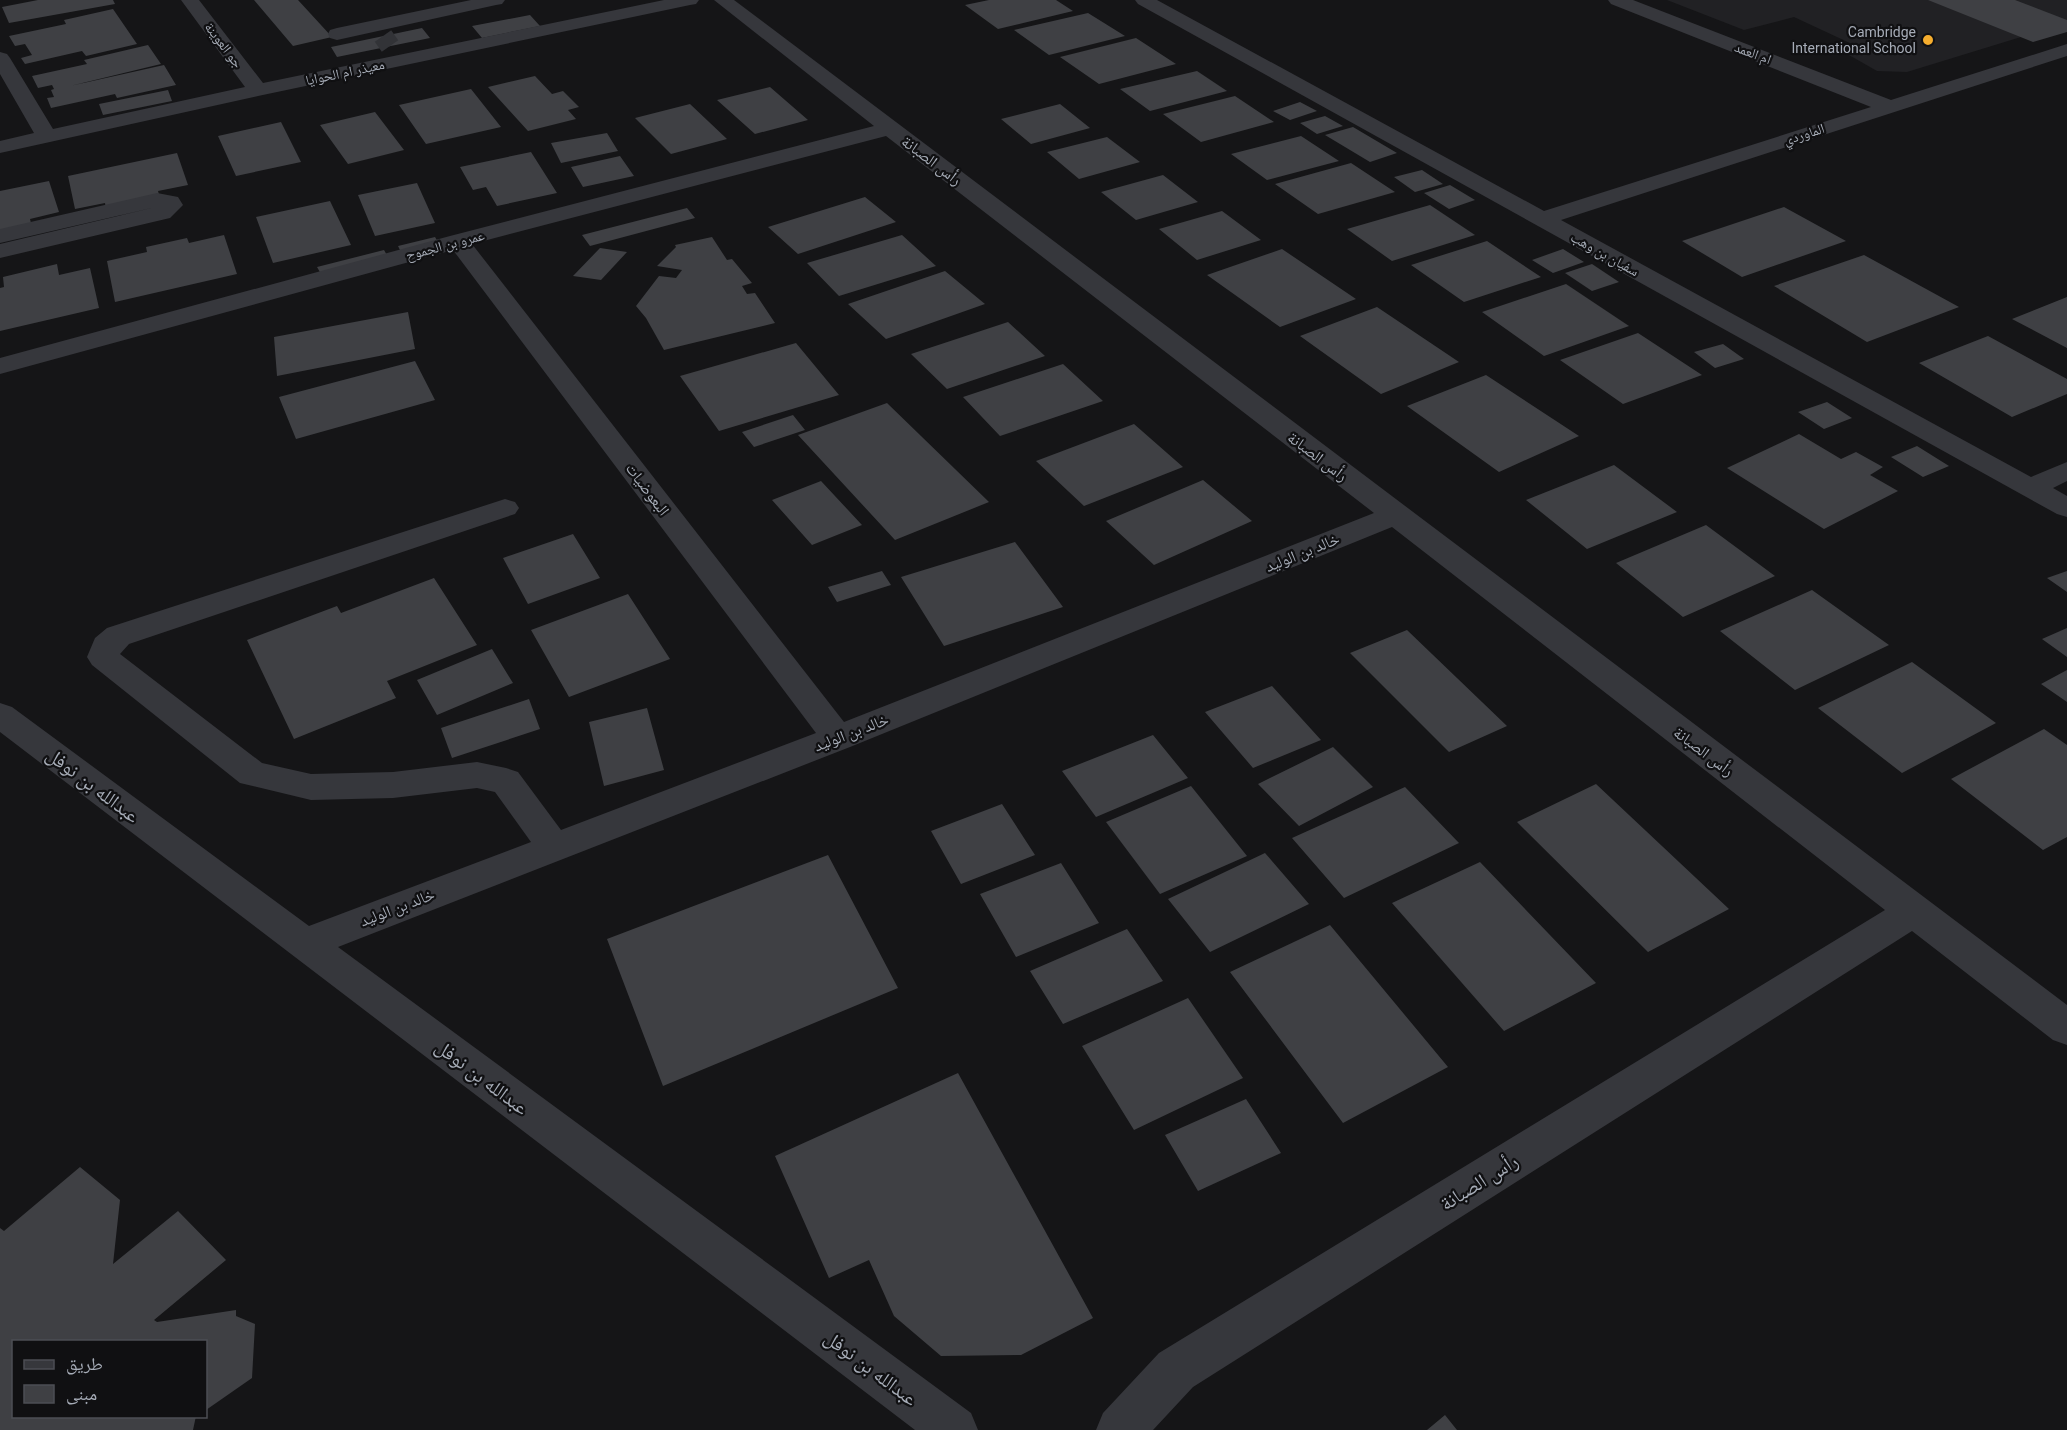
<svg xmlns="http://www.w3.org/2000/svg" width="2067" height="1430" viewBox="0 0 2067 1430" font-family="Roboto,'Noto Naskh Arabic',sans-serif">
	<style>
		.built { fill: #212124 }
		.building { fill: #3f4044 }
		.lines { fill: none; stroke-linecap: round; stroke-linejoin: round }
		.minor-tunnel { stroke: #323337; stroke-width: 20; stroke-dasharray: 20 10; stroke-linecap: butt }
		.minor { fill: #36373c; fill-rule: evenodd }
		.poi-dot { fill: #f5ad2e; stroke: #101012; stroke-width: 2 }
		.labels { text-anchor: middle; stroke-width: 4.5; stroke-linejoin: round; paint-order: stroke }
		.far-poi-label { font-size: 14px; fill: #a6acb7; stroke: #101012; text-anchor: end }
		.far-street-label { font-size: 14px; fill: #a6acb7; stroke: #101012 }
		.street-label { font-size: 16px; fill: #a6acb7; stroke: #101012 }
		.near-street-label { font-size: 20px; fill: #a6acb7; stroke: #101012 }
	</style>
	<rect width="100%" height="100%" fill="#151517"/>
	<path class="built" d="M1667 0H2067V23L1907 72 1877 71 1849 55 1867 51 1794 17 1744 30Z"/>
	<path class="building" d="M38 0H113L115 4 9 23 2 7Z
		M254 0H298L332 37 293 46Z
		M989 0H1056L1073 11 998 29 965 5Z
		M1928 0H2015L2067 20V32L2033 42Z
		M113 9 137 44 86 56 82 51 25 64 21 58 32 55 25 44 15 46 9 36 66 24 64 20Z
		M1088 13 1125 36 1049 55 1014 30Z
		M530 15 540 26 482 38 472 26Z
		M422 28 430 38 337 57 331 47Z
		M1136 38 1176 64 1099 84 1060 57Z
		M148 45 161 64 70 86 164 65 176 85 117 98 115 94 51 108 47 98 54 97 51 90 54 89 52 85 38 88 32 76 87 64 84 60Z
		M1197 71 1227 91 1150 111 1120 89Z
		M535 76 552 94 563 91 579 107 568 110 576 119 528 131 488 87Z
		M770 87 808 120 755 134 717 100Z
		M471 89 501 127 426 144 399 105Z
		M168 90 172 101 103 115 99 104Z
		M1235 96 1274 122 1201 142 1163 114Z
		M1300 102 1317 111 1290 120 1273 111Z
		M690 104 727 139 671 154 635 118Z
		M1060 104 1090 128 1031 144 1001 119Z
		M375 112 404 150 348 164 320 125Z
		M1325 116 1343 126 1317 134 1300 123Z
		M281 122 301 162 236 176 218 136Z
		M1353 127 1397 153 1370 162 1325 135Z
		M607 133 618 151 561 163 551 143Z
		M1301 136 1339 161 1267 180 1231 154Z
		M1107 137 1140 162 1079 179 1047 152Z
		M531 152 557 193 497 206 486 187 473 190 460 167Z
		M177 153 188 185 158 191 160 198 106 210 105 203 75 209 68 176Z
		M620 156 634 176 583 187 571 167Z
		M1351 163 1395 192 1318 214 1275 184Z
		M1422 170 1443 184 1415 192 1394 177Z
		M1163 175 1198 202 1136 220 1101 192Z
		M49 181 59 212 30 219 32 227 0 234V191Z
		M417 183 435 223 375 236 358 195Z
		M1450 185 1475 200 1449 209 1424 193Z
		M865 197 896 222 798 254 768 227Z
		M330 201 351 245 273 263 256 217Z
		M1430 205 1475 235 1392 261 1347 229Z
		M1784 207 1846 241 1742 277 1682 241Z
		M687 208 695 218 590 246 582 235Z
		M1222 211 1261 240 1197 260 1159 229Z
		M224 235 237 274 115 302 107 261 147 252 146 247 187 238 189 243Z
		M902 235 936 266 839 296 807 263Z
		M435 237 439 244 401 252 398 246Z
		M712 237 727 260 732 259 752 283 742 286 747 294 755 293 775 323 664 350 646 318 636 306 659 276 676 278 682 270 657 266 676 247 675 245Z
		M1487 241 1541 277 1464 302 1411 265Z
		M600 248 627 252 601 280 573 276Z
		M1282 249 1356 299 1280 327 1207 275Z
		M1563 249 1584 262 1553 273 1532 260Z
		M384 250 388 257 321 274 317 267Z
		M1864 255 1959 307 1867 342 1774 286Z
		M57 264 59 275 90 268 99 308 0 331V288L4 287 3 277Z
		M1592 264 1619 282 1592 291 1565 273Z
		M945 271 985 304 886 339 848 304Z
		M1566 284 1629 326 1544 356 1482 312Z
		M2067 297V348L2012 319Z
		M1377 307 1459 362 1381 394 1300 336Z
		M408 312 415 349 277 376 274 337Z
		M1008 322 1045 356 947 389 911 354Z
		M1638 333 1702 375 1623 404 1560 360Z
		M1988 336 2067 379V394L2012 417 1919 363Z
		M796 343 839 395 719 431 680 376Z
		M1723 344 1744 359 1715 368 1694 352Z
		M415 361 435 400 296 439 279 397Z
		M1063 364 1103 401 1000 436 963 397Z
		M1486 375 1579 436 1499 472 1407 406Z
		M1827 402 1852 418 1824 429 1798 412Z
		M887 403 989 502 895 540 798 435Z
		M793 415 805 430 754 447 742 432Z
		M1134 424 1183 467 1084 506 1036 461Z
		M1799 434 1841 459 1856 452 1883 467 1870 475 1898 491 1824 529 1727 468Z
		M1917 446 1949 466 1923 477 1891 457Z
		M1614 465 1677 512 1587 549 1526 500Z
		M1203 480 1252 521 1154 565 1106 521Z
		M821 481 862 525 812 545 772 500Z
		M1706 525 1775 576 1683 617 1616 563Z
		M573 534 600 578 528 604 503 558Z
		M1015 542 1063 607 944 646 901 577Z
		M882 571 891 585 837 602 828 587Z
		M2067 571V592L2047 578Z
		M434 578 477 645 387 681 396 698 294 739 247 640 337 606 341 613Z
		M1812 590 1889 645 1795 690 1720 631Z
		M628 594 670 659 569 697 531 630Z
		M2067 628V657L2042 639Z
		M1407 630 1507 726 1449 752 1350 653Z
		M492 649 513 683 437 715 417 680Z
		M1912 662 1996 723 1902 773 1818 708Z
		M2067 670V702L2041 684Z
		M1272 686 1321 740 1253 768 1205 712Z
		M529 699 540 729 452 758 441 728Z
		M647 708 664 770 604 786 589 722Z
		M2044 729 2067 745V837L2043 850 1951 779Z
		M1153 735 1188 778 1096 817 1062 771Z
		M1333 747 1373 787 1299 826 1258 784Z
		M1596 784 1729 909 1648 952 1517 822Z
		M1191 786 1247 856 1160 894 1106 822Z
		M1405 787 1459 843 1344 898 1292 838Z
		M1002 804 1035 855 961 884 931 831Z
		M1265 853 1309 904 1210 952 1168 899Z
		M828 855 898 988 663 1086 607 939Z
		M1480 862 1596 983 1504 1031 1392 903Z
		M1061 863 1099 923 1016 957 980 894Z
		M1330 925 1448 1067 1343 1123 1230 972Z
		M1127 929 1163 981 1063 1024 1030 971Z
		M1188 998 1243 1078 1134 1130 1082 1046Z
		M958 1073 1093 1318 1021 1355 941 1356 894 1316 869 1260 829 1278 775 1156Z
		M1246 1099 1281 1153 1198 1191 1165 1135Z
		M80 1167 120 1200 113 1264 178 1211 226 1260 154 1320 157 1322 236 1310V1316L255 1324 252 1378 206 1410V1342H14V1416H196L193 1430H0V1228L4 1231Z
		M1445 1415 1457 1430H1427Z"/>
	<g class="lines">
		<path class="minor-tunnel" d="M383 36 390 46"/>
		<path class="minor" d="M181 0H199L263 83 664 0H699L696 4 690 5 258 96 0 153V141L34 133 0 74V52L7 54 10 58 53 129 245 87Z
			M471 0H505L502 4 496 5 337 40 330 38 328 34 330 30 337 28Z
			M714 0H734L2067 1005V1045L2053 1040 1912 931 1193 1387 1153 1430H1096L1103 1413 1159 1353 1885 910 1392 527 850 747 338 947 971 1413 978 1430H915L0 732V703L12 707 309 926 531 842 495 792 477 788 393 798 311 800 240 783 92 665 87 657 95 638 107 628 505 499 515 502 519 508 515 514 129 644 120 654 262 763 311 774 393 772 477 762 506 768 518 772 561 830 816 733 453 250 0 374V358L450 236 874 126ZM886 136 1374 513 844 722 472 244Z
			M1135 0H1157L1544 211 1871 107 1611 4 1608 0H1633L1891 100 2067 44V56L1561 220 2031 477 2067 462V481L2053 488 2067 496V517L2057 514 1138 4Z
			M157 193 178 197 183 205 170 218 0 258V244L156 207 0 243V229Z"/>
	</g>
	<circle class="poi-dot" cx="1928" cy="40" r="6"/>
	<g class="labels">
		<g class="far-poi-label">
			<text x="1916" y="37">Cambridge<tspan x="1916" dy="16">International School</tspan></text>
		</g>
		<g class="far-street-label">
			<text transform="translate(224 45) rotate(53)" y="5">جو العوينة</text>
			<text transform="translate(1753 53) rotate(21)" y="5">ام العمد</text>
			<text transform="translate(345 72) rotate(-12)" y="5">معيذر ام الحوايا</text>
			<text transform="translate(1804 134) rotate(-18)" y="5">الماوردي</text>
			<text transform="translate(445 245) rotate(-15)" y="5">عمرو بن الجموح</text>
			<text transform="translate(1605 254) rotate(29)" y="5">سفيان بن وهب</text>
		</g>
		<g class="street-label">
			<text transform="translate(932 160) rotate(37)" y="6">رأس الصبانة</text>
			<text transform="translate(1318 456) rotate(37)" y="6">رأس الصبانة</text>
			<text transform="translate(648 489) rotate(53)" y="6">البعوضيات</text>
			<text transform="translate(1302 552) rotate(-22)" y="6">خالد بن الوليد</text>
			<text transform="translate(851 732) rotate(-21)" y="6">خالد بن الوليد</text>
			<text transform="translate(1704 751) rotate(37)" y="6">رأس الصبانة</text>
			<text transform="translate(397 907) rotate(-21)" y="6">خالد بن الوليد</text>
		</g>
		<g class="near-street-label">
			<text transform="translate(93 785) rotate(37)" y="7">عبدالله بن نوفل</text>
			<text transform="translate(482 1077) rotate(37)" y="7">عبدالله بن نوفل</text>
			<text transform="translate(1479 1182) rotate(-32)" y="7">رأس الصبانة</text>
			<text transform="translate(871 1368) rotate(37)" y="7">عبدالله بن نوفل</text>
		</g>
	</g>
	<rect x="12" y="1340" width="195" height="78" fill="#101012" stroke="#4c4e54" stroke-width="1.5"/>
	<rect x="24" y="1360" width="30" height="9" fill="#36373c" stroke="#4c4e54" stroke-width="1.5"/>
	<text x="66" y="1370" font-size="18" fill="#a6acb7">طريق</text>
	<rect x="24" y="1385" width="30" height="18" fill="#3f4044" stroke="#4c4e54" stroke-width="1.5"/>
	<text x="66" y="1400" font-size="18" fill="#a6acb7">مبنى</text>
</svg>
